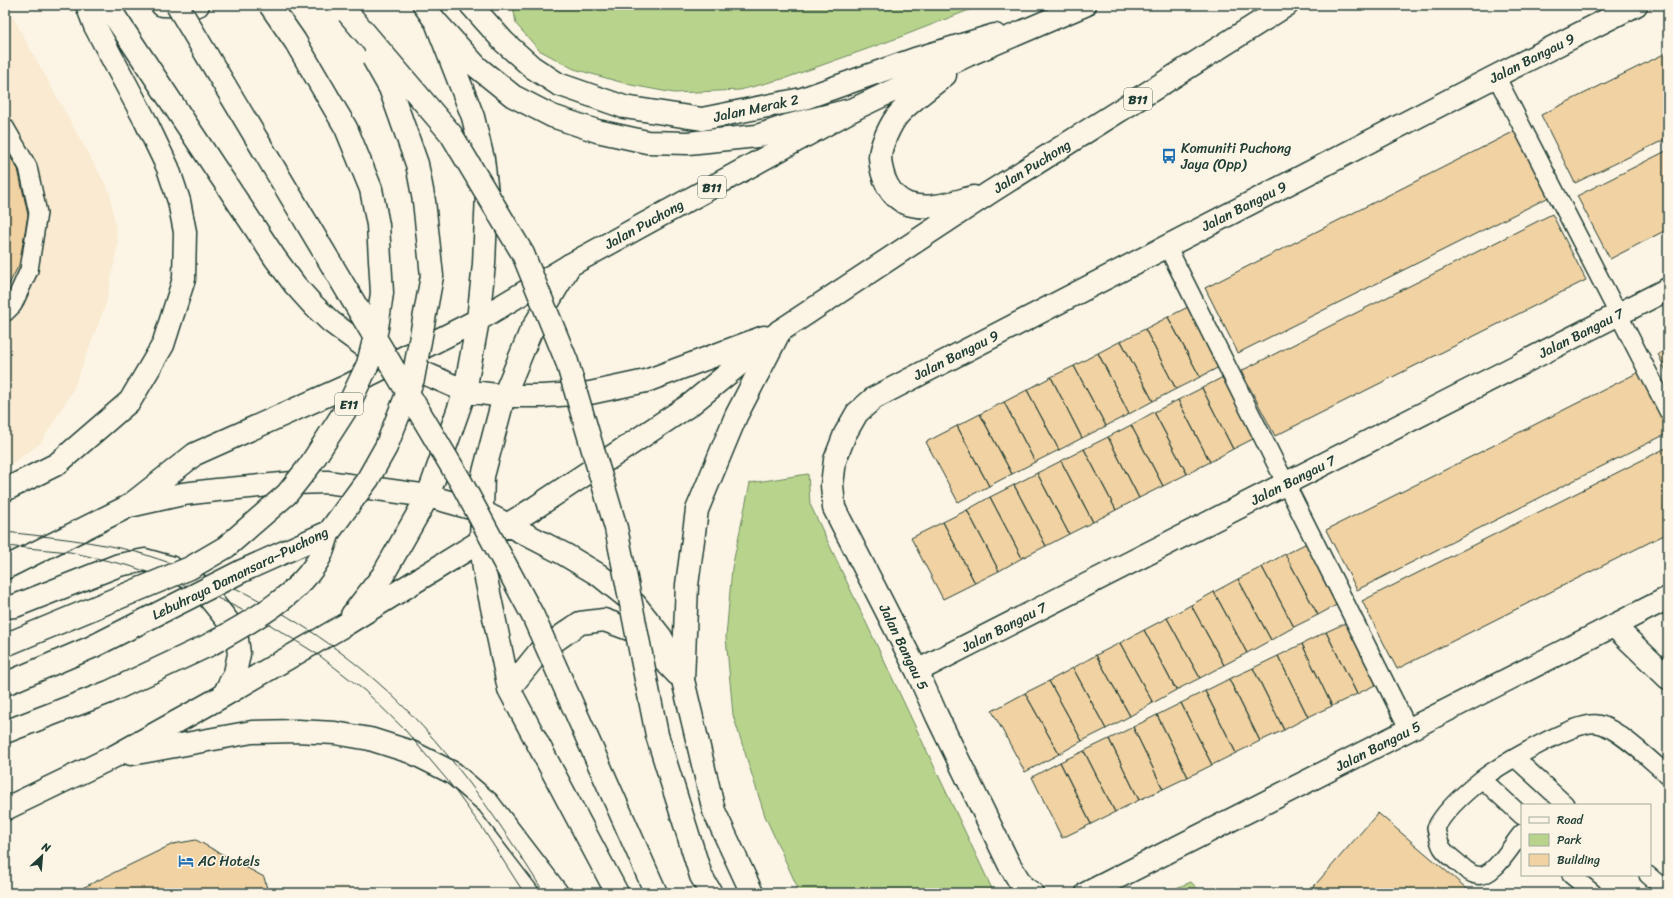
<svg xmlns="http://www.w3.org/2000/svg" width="1673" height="898" viewBox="0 0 1673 898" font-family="Sriracha,sans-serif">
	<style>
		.built { fill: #f9ead1 }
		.green { fill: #b8d48c; stroke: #6c8860 }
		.building { fill: #f1d2a3; stroke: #1f3d34 }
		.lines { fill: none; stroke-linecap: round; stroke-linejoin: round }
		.service-casing { stroke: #1f3d34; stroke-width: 20 }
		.minor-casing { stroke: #1f3d34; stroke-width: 25 }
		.primary-casing { stroke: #1f3d34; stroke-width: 25 }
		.trunk-casing { stroke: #1f3d34; stroke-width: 25 }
		.motorway-casing { stroke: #1f3d34; stroke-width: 25 }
		.service { stroke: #fcf5e5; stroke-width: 17 }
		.minor { stroke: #fcf5e5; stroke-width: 22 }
		.primary { stroke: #fcf5e5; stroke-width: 22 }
		.trunk { stroke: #fcf5e5; stroke-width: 22 }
		.motorway { stroke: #fcf5e5; stroke-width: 22 }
		.tram { stroke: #1f3d34; stroke-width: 1 }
		.motorway-bridge-casing { stroke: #1f3d34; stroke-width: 25; stroke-linecap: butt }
		.motorway-bridge { stroke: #fcf5e5; stroke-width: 22 }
		.labels { text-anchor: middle; stroke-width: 3; stroke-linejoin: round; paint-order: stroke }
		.shield { fill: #fcf5e5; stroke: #617469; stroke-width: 1 }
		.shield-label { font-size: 13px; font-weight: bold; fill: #1f3d34 }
		.street-label { font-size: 14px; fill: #1f3d34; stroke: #fcf5e5 }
		.poi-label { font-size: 14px; fill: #1f3d34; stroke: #fcf5e5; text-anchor: start }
	</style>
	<rect width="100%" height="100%" fill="#fcf5e5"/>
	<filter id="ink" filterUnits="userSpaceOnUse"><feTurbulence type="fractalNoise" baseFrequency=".025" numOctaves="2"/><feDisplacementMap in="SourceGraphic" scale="8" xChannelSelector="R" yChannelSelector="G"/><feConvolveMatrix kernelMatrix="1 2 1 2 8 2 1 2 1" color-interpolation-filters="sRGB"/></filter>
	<g filter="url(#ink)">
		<path class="built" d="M5 5H6L110 193 118 243 106 304 73 390 40 444 5 468Z
			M341 885 369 893H319Z"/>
		<path class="green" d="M513 5H982L895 39 786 78 740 90 674 93 631 85 574 69 539 50 516 24Z
			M808 474 810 504 994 893H800L765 816 733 715 726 637 732 568 750 483Z
			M1191 882 1202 893H1164Z"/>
		<path class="building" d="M1668 52V138L1575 183 1541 115Z
			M1515 131 1549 197 1238 353 1205 288Z
			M5 149 18 169 28 215 19 265 5 292Z
			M1668 150V229L1610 259 1577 196Z
			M1552 214 1586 280 1275 436 1241 371Z
			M1192 305 1223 365 1200 377 1168 317Z
			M1168 317 1200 377 1176 389 1145 329Z
			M1145 329 1176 389 1153 401 1121 341Z
			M1121 341 1153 401 1129 414 1098 353Z
			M1668 349V375L1658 354Z
			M1098 353 1129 414 1106 426 1074 366Z
			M1074 366 1106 426 1082 438 1051 377Z
			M1639 372 1668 427V433L1357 590 1326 530Z
			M1225 376 1257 437 1233 449 1202 388Z
			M1051 377 1082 438 1059 450 1027 390Z
			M1202 388 1233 449 1210 462 1178 400Z
			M1027 390 1059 450 1035 462 1004 402Z
			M1178 400 1210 462 1187 474 1154 412Z
			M1004 402 1035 462 1012 474 980 414Z
			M1154 412 1187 474 1163 486 1131 425Z
			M980 414 1012 474 989 486 957 426Z
			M1131 425 1163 486 1139 498 1108 437Z
			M957 426 989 486 958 502 926 442Z
			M1108 437 1139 498 1116 510 1084 449Z
			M1668 447V533L1397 669 1362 601Z
			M1084 449 1116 510 1093 522 1061 461Z
			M1061 461 1093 522 1069 534 1037 473Z
			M1037 473 1069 534 1046 546 1014 485Z
			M1014 485 1046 546 1022 558 990 497Z
			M990 497 1022 558 999 571 967 510Z
			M967 510 999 571 975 583 943 522Z
			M943 522 975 583 943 599 911 538Z
			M1309 542 1342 602 1318 615 1285 554Z
			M1285 554 1318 615 1294 627 1262 567Z
			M1262 567 1294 627 1271 640 1238 579Z
			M1238 579 1271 640 1247 653 1214 592Z
			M1214 592 1247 653 1224 665 1191 605Z
			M1191 605 1224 665 1200 678 1167 618Z
			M1167 618 1200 678 1176 690 1144 630Z
			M1350 621 1381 682 1357 694 1326 632Z
			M1144 630 1176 690 1153 703 1120 643Z
			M1326 632 1357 694 1332 706 1302 644Z
			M1120 643 1153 703 1130 716 1096 655Z
			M1302 644 1332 706 1308 717 1278 656Z
			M1096 655 1130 716 1106 729 1073 668Z
			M1278 656 1308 717 1284 730 1253 668Z
			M1073 668 1106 729 1082 741 1049 681Z
			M1253 668 1284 730 1260 741 1229 679Z
			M1229 679 1260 741 1236 753 1205 691Z
			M1049 681 1082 741 1059 754 1025 693Z
			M1205 691 1236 753 1212 765 1181 703Z
			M1025 693 1059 754 1025 772 992 711Z
			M1181 703 1212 765 1188 777 1157 715Z
			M1157 715 1188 777 1163 789 1133 727Z
			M1133 727 1163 789 1139 800 1109 739Z
			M1109 739 1139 800 1115 812 1084 751Z
			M1084 751 1115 812 1091 824 1060 762Z
			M1060 762 1091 824 1062 838 1032 777Z
			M1378 813 1472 893H1308Z
			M196 840 264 877 268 893H72L173 844Z
			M1563 888 1568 893H1558Z"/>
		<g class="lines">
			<g class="service-casing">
				<path id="service" d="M1496 76 1668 411
					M5 127 28 167 38 213 29 270 13 305 5 313
					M1167 246 1409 730
					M1515 758 1565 804
					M1482 779 1522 816
					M1522 833C1512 844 1493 880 1476 875 1469 874 1463 867 1458 863 1442 850 1440 849 1436 828 1444 811 1467 791 1482 779 1500 765 1575 721 1597 724 1616 726 1652 762 1668 775
					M1571 875 1593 893
					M1648 875 1668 892"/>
			</g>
			<g class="minor-casing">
				<path id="minor" d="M471 5 504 42 532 67 558 84 624 107 702 119 802 99 915 59 995 35
					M1614 626 1668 678
					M917 671 1668 289
					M1032 893 1023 887 1009 864 937 716 917 671 834 508 832 485 835 460 845 434 857 413 874 398 1496 76 1636 5
					M1087 893 1668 598"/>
			</g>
			<g class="primary-casing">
				<path id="primary" d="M945 75C931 87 909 102 898 115 891 123 880 146 880 157 881 176 889 197 908 204 930 211 953 202 974 197
					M570 265 854 109 968 55 1085 5
					M780 331 989 193 1287 5"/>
			</g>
			<g class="trunk-casing">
				<path id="trunk" d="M570 265 530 333 504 396 483 476 481 541 484 569 509 689 617 893
					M509 689 539 652 580 623 604 620 637 632 677 674
					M752 893 714 811 683 680 687 585 697 510 736 416 780 331"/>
			</g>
			<g class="motorway-casing">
				<path id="motorway" d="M107 5 275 258 295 285 313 305 331 322 365 347 465 391 504 396H543L590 393 646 381 764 337
					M162 5 195 6 198 5
					M424 5 436 22 477 67 513 96 552 116 597 131 647 142 688 143 757 136 787 126 854 109
					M5 490 57 464 130 401 163 345 184 279 185 232 179 201 168 168 145 120 95 26 87 5
					M134 505 183 494 217 490 293 483 327 482 428 496 481 511 564 554 599 575 635 604 661 637 683 680
					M5 568 129 506 195 454 345 387 478 320 570 265
					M5 607 15 606 119 565 145 560 170 567 194 581 207 595 227 620 237 639 239 654 235 673 223 696
					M352 615 383 575 428 496 465 391 478 320 484 264 487 193 483 159 473 117 436 22
					M5 732 109 692 209 645
					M131 754 252 732 297 731 335 733 370 739 411 752 453 773 488 803 557 893
					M5 809 115 756 223 696 343 626 536 507 691 404 780 331"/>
			</g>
			<use href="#service" class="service"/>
			<use href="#minor" class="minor"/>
			<use href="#primary" class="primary"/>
			<use href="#trunk" class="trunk"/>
			<use href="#motorway" class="motorway"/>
			<path class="tram" d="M5 532C50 537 96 541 140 553 164 561 190 569 214 579 269 601 330 641 375 680 441 737 498 818 544 893
				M5 546 70 552 130 566 207 593 261 619 320 656 365 691 405 730 448 781 483 829 524 893"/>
			<g class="motorway-bridge-casing">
				<path id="motorway-bridge" d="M177 5 461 482 533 616 656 893
					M348 13 451 134 523 254 567 362 616 528 657 735 701 876 711 893
					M5 645 190 568 226 547 287 494 310 465 348 406 368 364 377 328 382 293 378 225 371 189 346 128 295 41 270 5
					M209 645C247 624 300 596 321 555 324 548 326 540 329 532
					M5 684 92 647 242 571 329 532 368 479 386 447 413 379 432 276 424 201 417 164 390 88 373 58"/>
			</g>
			<use href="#motorway-bridge" class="motorway-bridge"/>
		</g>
	</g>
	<defs>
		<g id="bus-bare" transform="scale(1.2)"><path d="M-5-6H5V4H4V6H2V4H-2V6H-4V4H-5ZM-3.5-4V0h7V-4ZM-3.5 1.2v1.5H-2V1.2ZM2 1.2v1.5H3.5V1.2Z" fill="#1f6fb2" stroke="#fcf5e5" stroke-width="2.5" paint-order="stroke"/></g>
		<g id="hotel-bare" transform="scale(1.2)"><path d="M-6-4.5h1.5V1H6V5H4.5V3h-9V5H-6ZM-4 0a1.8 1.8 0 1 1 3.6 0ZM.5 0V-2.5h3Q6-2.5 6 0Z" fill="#1f6fb2" stroke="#fcf5e5" stroke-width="2.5" paint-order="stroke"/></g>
	</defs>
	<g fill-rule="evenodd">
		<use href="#bus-bare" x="1169" y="156"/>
		<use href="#hotel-bare" x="186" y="861"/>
	</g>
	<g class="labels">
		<g class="shield">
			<rect x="1124" y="88" width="28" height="22" rx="3"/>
			<rect x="698" y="176" width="28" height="22" rx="3"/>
			<rect x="335" y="393" width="28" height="22" rx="3"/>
		</g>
		<g class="shield-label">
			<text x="1138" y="104">B11</text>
			<text x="712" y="192">B11</text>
			<text x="349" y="409">E11</text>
		</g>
		<g class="street-label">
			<text transform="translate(1532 58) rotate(-27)" y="5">Jalan Bangau 9</text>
			<text transform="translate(756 108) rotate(-12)" y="5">Jalan Merak 2</text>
			<text transform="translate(1032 166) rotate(-32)" y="5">Jalan Puchong</text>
			<text transform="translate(1244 206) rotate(-27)" y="5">Jalan Bangau 9</text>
			<text transform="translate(644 224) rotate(-29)" y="5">Jalan Puchong</text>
			<text transform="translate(1581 333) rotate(-27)" y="5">Jalan Bangau 7</text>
			<text transform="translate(956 355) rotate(-27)" y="5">Jalan Bangau 9</text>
			<text transform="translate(1293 480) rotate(-27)" y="5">Jalan Bangau 7</text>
			<text transform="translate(240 573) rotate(-26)" y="5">Lebuhraya Damansara–Puchong</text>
			<text transform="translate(1004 627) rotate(-27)" y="5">Jalan Bangau 7</text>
			<text transform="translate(904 647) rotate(64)" y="5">Jalan Bangau 5</text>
			<text transform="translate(1378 746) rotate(-27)" y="5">Jalan Bangau 5</text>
		</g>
		<g class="poi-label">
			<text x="1181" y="153">Komuniti Puchong<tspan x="1181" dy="16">Jaya (Opp)</tspan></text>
			<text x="198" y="866">AC Hotels</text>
		</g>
	</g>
	<rect width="1673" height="898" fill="none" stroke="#fcf5e5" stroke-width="20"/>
	<rect x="10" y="10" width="1653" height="878" fill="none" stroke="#1f3d34" stroke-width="1.5" filter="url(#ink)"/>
	<rect x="1521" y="804" width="130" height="72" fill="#fcf5e5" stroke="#a4ab9e"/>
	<rect x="1529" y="817" width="20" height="6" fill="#fcf5e5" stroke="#a4ab9e"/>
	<text x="1557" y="824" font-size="12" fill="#1f3d34">Road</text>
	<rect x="1529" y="834" width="20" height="12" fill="#b8d48c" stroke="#a4ab9e"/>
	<text x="1557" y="844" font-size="12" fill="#1f3d34">Park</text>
	<rect x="1529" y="854" width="20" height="12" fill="#f1d2a3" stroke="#a4ab9e"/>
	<text x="1557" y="864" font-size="12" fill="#1f3d34">Building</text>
	<g transform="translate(42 856) rotate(26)" stroke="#fcf5e5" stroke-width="3" paint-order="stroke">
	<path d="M0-3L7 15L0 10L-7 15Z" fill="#1f3d34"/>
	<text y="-6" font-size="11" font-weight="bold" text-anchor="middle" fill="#1f3d34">N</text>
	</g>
</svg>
